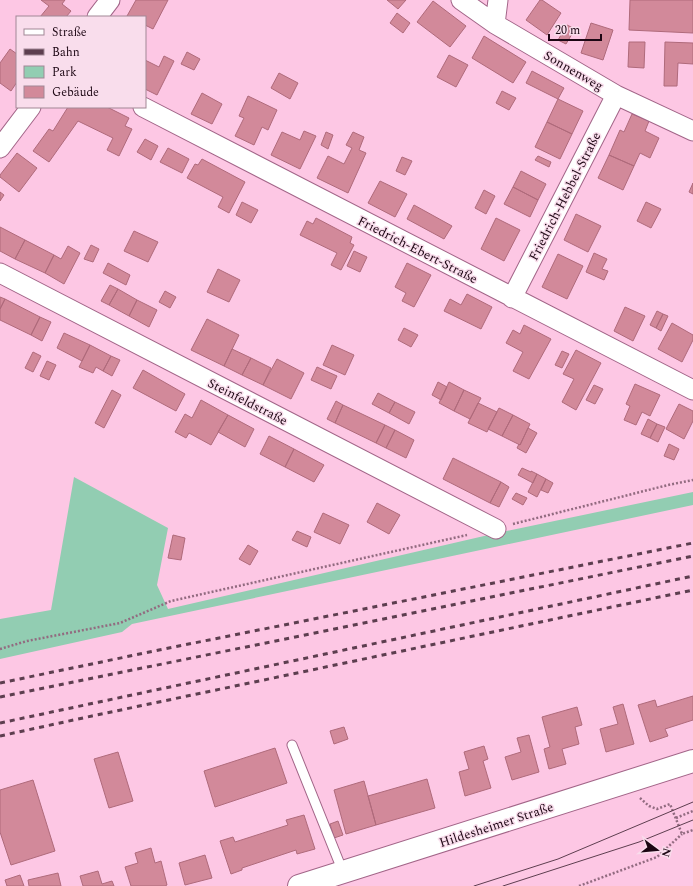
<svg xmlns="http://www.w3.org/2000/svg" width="693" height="886" viewBox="0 0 693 886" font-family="Spectral,serif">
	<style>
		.green { fill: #92cdb2 }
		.building { fill: #d2899a; stroke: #af6a7b }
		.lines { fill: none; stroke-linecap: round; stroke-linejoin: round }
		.service-casing { stroke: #a26588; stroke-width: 11 }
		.minor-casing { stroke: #a26588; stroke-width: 21 }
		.tertiary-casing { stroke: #a26588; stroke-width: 24 }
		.path { stroke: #926b80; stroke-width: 2.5; stroke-dasharray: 2 2; stroke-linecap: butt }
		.service { stroke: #fff; stroke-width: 9 }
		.minor { stroke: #fff; stroke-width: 19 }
		.tertiary { stroke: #fff; stroke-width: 22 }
		.tram { stroke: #5d3e4f; stroke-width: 1 }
		.rail { stroke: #5d3e4f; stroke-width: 3; stroke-dasharray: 5 5; stroke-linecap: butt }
		.labels { text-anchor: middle; stroke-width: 3; stroke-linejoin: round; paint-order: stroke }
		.street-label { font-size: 13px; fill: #1c0613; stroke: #f9ddec }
	</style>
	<rect width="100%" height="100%" fill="#fdc7e4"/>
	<path class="green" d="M74 477 168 528 157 585 168 609 497 533 693 492V505L132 624 122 632 0 659V619L51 610Z"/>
	<path class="building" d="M41 0H65L62 4 71 11 66 17H40L49 6Z
		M136 0H168L153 29 145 25V17H129L127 16Z
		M387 0H406L398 9Z
		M540 0H542L561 13 547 35 526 20Z
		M630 0H693V33L629 30Z
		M433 1 466 26 450 47 417 22Z
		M397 13 410 23 403 33 390 23Z
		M591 23 613 30 603 60 581 53Z
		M567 25 575 29 566 44 558 40Z
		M484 36 526 62 513 83 472 58Z
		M629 42H645L644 68 628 67Z
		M665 42 693 43V64L678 63 677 86H664Z
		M10 49 17 54V82L11 91 0 83V63Z
		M187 52 200 59 194 70 181 64Z
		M449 55 468 65 456 87 437 77Z
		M164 56 174 61 157 95 145 89V60L159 67Z
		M532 71 564 88 558 99 526 83Z
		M279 73 298 83 290 99 271 88Z
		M502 91 516 98 509 110 496 103Z
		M202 93 222 104 212 124 191 114Z
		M248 96 277 110 268 130 262 127 254 145 235 136 244 118 239 116Z
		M558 99 583 111 572 134 547 122Z
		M68 107H107L129 118 125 126 132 129 119 156 107 150 113 138 78 121 49 162 33 151 49 129 53 131Z
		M632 114 649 121 645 131 659 138 650 158 640 153 634 166 609 155 620 130 624 132Z
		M547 122 572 134 560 159 535 147Z
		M304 131 316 136 300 169 271 155 282 132 300 140Z
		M326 132 333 135 328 149 321 145Z
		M353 132 364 137 359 150 366 153 348 193 317 178 328 156 344 164 352 148 346 145Z
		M145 139 158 146 151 160 137 152Z
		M168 148 189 159 182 173 160 162Z
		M17 153 37 168 19 192 0 177V175Z
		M609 155 634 166 623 190 598 178Z
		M538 156 551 162 549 167 535 160Z
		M402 157 412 161 405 175 396 171Z
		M202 159 245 182 229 213 218 207 223 197 187 178 195 164 198 165Z
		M521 171 546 184 538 200 513 187Z
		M380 181 407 194 395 217 368 203Z
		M693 183V194L689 192Z
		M513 187 538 200 530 217 504 204Z
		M484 190 495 196 486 214 475 208Z
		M0 192 4 195 0 201Z
		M242 202 258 210 251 223 236 215Z
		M646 202 661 209 651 228 637 221Z
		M414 205 452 226 444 239 407 219Z
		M576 214 601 226 588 252 564 240Z
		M316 218 352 237 350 243 354 245 341 270 331 265 337 253 300 235 307 221 313 224Z
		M496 218 520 230 504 261 481 249Z
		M0 227 25 240 15 259 0 251Z
		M134 231 158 242 148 262 124 251Z
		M25 240 54 255 45 273 15 259Z
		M91 245 99 249 93 262 84 259Z
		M68 246 80 253 64 284 45 273 54 255 61 259Z
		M354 251 367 257 360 272 347 266Z
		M594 253 607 259 602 269 608 271 604 280 586 272Z
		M558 254 583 266 567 299 542 287Z
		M108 263 130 275 126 285 103 273Z
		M407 263 431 275 414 307 402 301 406 293 395 287Z
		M218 269 240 280 229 302 207 292Z
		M110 285 118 289 109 305 101 301Z
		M118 289 137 300 129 316 109 305Z
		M165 291 176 297 170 308 159 302Z
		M467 294 492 307 481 329 444 311 450 299 461 305Z
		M0 297 5 299 0 309Z
		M5 299 40 317 31 335 0 320V309Z
		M137 300 157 310 149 327 129 316Z
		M625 307 645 316 633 341 614 331Z
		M657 311 663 314 656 328 650 325Z
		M663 314 668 316 661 331 656 328Z
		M40 317 51 322 42 341 31 335Z
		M207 319 239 335 224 366 191 350Z
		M672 323 693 335V340L682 362 658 349Z
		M524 325 551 339 529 379 513 371 523 352 506 343 513 330 520 334Z
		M404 328 418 335 411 347 398 340Z
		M64 333 90 345 82 361 57 348Z
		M90 345 111 356 103 371 96 367 93 373 79 367Z
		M332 345 354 355 345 375 323 365Z
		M232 349 251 358 242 375 224 366Z
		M576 350 601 363 576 410 562 402 574 379 563 374Z
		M562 351 569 354 562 368 555 365Z
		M33 352 41 356 33 372 25 368Z
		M111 356 120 360 112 376 103 371Z
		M251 358 271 368 263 385 242 375Z
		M277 359 304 373 291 399 263 385Z
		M47 361 56 365 49 380 40 376Z
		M317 367 337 376 331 389 311 380Z
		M143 370 185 394 176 411 133 388Z
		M438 382 447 387 441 400 432 395Z
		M449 382 464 390 454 411 439 403Z
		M635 384 660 395 650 416 642 412 636 425 624 420 630 406 626 404Z
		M594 385 603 389 595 404 586 400Z
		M112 390 121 395 104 428 95 423Z
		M464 390 481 398 470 419 454 411Z
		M378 393 395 402 389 413 372 404Z
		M201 400 228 415 211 445 189 433 186 438 175 432 185 414 192 418Z
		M336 401 343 405 335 423 327 419Z
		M395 402 415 412 409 424 389 413Z
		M478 403 497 412 487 432 468 423Z
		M679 404 693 411V421L684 439 666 429Z
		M343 405 385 425 376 443 335 423Z
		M499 408 513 415 502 436 488 429Z
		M228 415 254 429 245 447 218 432Z
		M513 415 530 424 520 445 502 436Z
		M648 419 657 424 650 438 641 434Z
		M657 424 665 427 658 442 650 438Z
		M385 425 395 430 386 448 376 443Z
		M528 428 537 433 526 453 517 448 519 444 520 445Z
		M395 430 414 440 406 458 386 448Z
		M269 436 294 449 285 467 260 454Z
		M669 444 679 449 674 460 664 456Z
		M294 449 324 465 314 482 285 467Z
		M453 458 501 482 490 503 443 479Z
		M522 468 531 472V471L537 474 533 483 518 475Z
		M537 474 546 479 537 497 528 492Z
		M546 479 553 483 548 493 541 490Z
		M501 482 509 487 499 507 490 503Z
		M516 493 527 498 523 505 512 499Z
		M377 503 400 515 389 534 367 522Z
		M323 513 349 525 340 544 314 532Z
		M297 531 311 537 307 547 292 540Z
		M173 535 185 538 181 560 168 558Z
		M248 545 258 551 250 565 239 559Z
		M693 696V720L665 729 668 736 650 742 638 705 655 700 657 707Z
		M623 704 634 744 606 752 600 729 618 724 613 707Z
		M577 707 582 725 575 727 579 744 562 749 566 764 549 769 544 749 550 747 542 717Z
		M344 727 348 739 334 744 330 731Z
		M529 735 539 772 512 780 505 757 521 752 517 738Z
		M484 746 488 759 483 761 491 788 465 796 459 772 469 769 464 752Z
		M275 748 287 783 215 807 204 771Z
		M118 752 133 801 109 808 94 759Z
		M427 779 435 808 376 825 368 796Z
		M33 780 55 851 11 865 0 832V790Z
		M364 781 376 825 346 834 334 790Z
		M304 815 315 849 297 854 296 850 242 868V870L231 874 220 841 233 837 235 842 288 825 286 820Z
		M338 821 343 835 334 838 330 824Z
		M151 848 155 863 161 861 167 885 165 886H131L125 867 138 863 135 853Z
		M205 855 212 878 185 885 179 863Z
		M98 871 102 884 112 881 114 886H83L80 876Z
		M58 873 61 886H29L28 880Z
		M20 875 24 886H7L5 880Z"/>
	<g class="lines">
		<g class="service-casing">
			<path id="service" d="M292 745 343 872"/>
		</g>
		<g class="minor-casing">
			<path id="minor" d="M461 0 495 24 616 95 693 131
				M97 17 110 0
				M495 24 498 0
				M143 107 693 390
				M0 148 31 107
				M0 273 496 529
				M512 298 616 95"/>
		</g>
		<g class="tertiary-casing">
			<path id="tertiary" d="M299 886 693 761"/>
		</g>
		<path class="path" d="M513 524 668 485 693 480
			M0 649 27 641 120 623 171 601 467 535
			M640 798 649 806 657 809 670 804 682 834 693 830
			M676 818 693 811
			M579 886 657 857 682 834"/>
		<use href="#service" class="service"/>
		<use href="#minor" class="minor"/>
		<use href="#tertiary" class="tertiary"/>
		<path class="tram" d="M474 886 558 859 693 802
			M503 886 639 842 693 820"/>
		<path class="rail" d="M0 683 159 650 693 543
			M0 697 693 556
			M0 723 693 576
			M0 736 92 716 693 590"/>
	</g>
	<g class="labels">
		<g class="street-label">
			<text transform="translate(574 70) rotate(30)" y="5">Sonnenweg</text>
			<text transform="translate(564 196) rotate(-63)" y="5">Friedrich-Hebbel-Straße</text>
			<text transform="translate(418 249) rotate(27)" y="5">Friedrich-Ebert-Straße</text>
			<text transform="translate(248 401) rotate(27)" y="5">Steinfeldstraße</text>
			<text transform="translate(496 824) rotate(-18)" y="5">Hildesheimer Straße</text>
		</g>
	</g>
	<rect x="16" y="16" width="130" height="92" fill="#f9ddec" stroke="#a18795"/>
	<rect x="24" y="29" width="20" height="6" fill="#ffffff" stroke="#a18795"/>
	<text x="52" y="36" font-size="12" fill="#1c0613">Straße</text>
	<rect x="24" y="49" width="20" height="6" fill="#5d3e4f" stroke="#a18795"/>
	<text x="52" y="56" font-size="12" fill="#1c0613">Bahn</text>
	<rect x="24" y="66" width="20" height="12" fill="#92cdb2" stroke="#a18795"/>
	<text x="52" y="76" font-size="12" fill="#1c0613">Park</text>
	<rect x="24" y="86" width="20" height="12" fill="#d2899a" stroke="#a18795"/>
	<text x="52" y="96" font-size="12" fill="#1c0613">Gebäude</text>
	<g transform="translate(657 850) rotate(106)" stroke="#f9ddec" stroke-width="3" paint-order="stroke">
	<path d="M0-3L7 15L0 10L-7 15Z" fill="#1c0613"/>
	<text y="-6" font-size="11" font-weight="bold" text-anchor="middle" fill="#1c0613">N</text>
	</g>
	<path d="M549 34v6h52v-6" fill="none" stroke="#1c0613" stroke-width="2"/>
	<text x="555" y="34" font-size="12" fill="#1c0613" stroke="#f9ddec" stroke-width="3" paint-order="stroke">20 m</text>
</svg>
